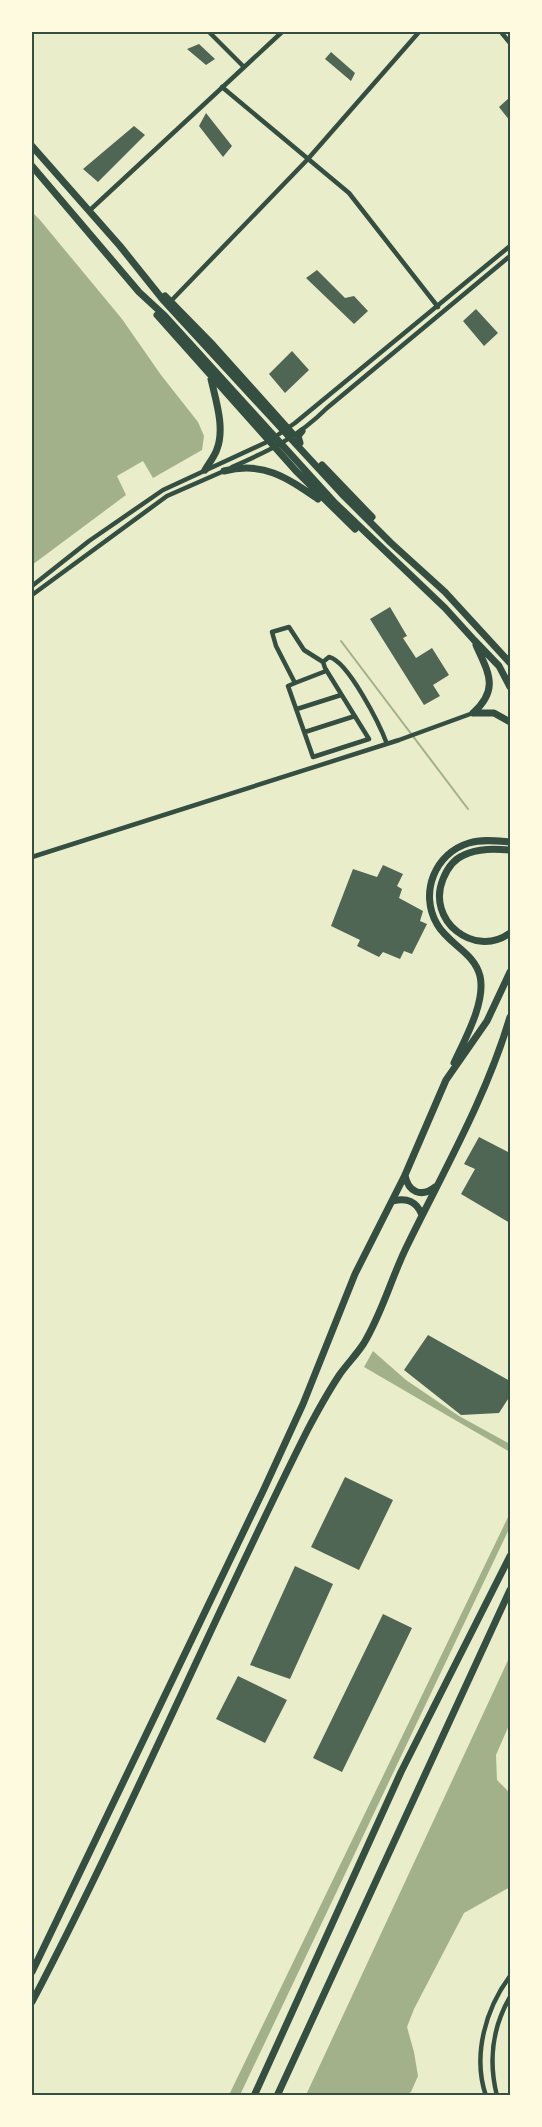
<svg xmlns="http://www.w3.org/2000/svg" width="542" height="2127" viewBox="0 0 542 2127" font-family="Signika,sans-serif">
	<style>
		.water { fill: #a3b18a }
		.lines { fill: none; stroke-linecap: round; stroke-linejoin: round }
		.stream { stroke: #a3b18a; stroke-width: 2 }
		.building { fill: #4f6655 }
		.minor { stroke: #344e41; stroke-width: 4.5 }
		.secondary { stroke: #344e41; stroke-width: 7 }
		.neatline { fill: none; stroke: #344e41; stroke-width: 2 }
	</style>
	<rect width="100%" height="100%" fill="#e9edc9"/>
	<path class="water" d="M32 212 40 220 122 319 161 375 198 422 204 436 202 450 153 478 143 461 117 476 126 495 32 565Z
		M373 1351 406 1380 459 1416 510 1444V1452L364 1367Z
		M510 1513V1527L240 2095H229Z
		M510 1656V1723L496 1755 497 1780 510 1793V1887L464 1913 414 2009 407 2027 414 2052 418 2076 411 2092 403 2096 306 2095Z"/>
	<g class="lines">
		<path class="stream" d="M341 641 468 809"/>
	</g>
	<path class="building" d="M199 44 215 59 206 65 187 49Z
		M331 52 355 73 351 81 325 59Z
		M510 97V121L499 107Z
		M206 113 232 146 223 157 199 126Z
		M134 126 145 135 98 182 83 169Z
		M317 270 345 298 354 296 368 311 354 324 306 278Z
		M476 309 498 333 484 346 463 321Z
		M292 351 309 370 285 393 269 374Z
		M390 607 407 636 403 638 416 658 432 648 449 675 433 685 440 696 424 705 370 619Z
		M383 865 403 874 397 886 402 889 399 898 423 911 420 921 427 924 412 954 404 951 400 959 383 952 379 957 357 946 360 940 331 926 353 869 377 877Z
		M479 1137 510 1153V1223L461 1194 475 1169 464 1164Z
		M428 1335 510 1381V1396L499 1413 461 1415 404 1370Z
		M345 1477 393 1500 359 1570 311 1547Z
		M295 1566 333 1584 290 1679 250 1665Z
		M383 1614 412 1628 342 1772 313 1758Z
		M238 1676 287 1700 265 1743 216 1719Z"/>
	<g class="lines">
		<path class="minor" d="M209 32 244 67
			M501 32 510 43
			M222 87 349 193 438 307
			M89 211 282 32
			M171 301 307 160 419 32
			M232 467C269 451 298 437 327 408L510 256
			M32 586 89 541 163 490 269 441 295 423 510 246
			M32 595 167 496 224 471
			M323 662 304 650 289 627 272 632 276 646 295 683 288 686 313 757 369 739 325 668 323 662 329 657C348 661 380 725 387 744
			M295 683 326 671
			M297 709 341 695
			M305 732 355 716
			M32 857 399 740 473 713
			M486 2096C472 2055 486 2008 510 1976
			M497 2096C488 2060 492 2028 510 1997"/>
		<path class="secondary" d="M32 146 120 246 164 301 342 494 391 543 445 592 510 663
			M32 166 139 292 165 316 335 503 445 608 474 640 499 666 510 687
			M165 296 213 345 292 433
			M157 315 296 471 355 529
			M300 443 298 436 302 431
			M322 465 372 517
			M205 470C209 463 215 456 217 449 225 428 216 401 211 379
			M224 471C263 461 286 477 318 499
			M473 713C500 689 488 672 476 645
			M473 713H494L510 722
			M510 850C496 849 478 848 464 855 454 859 447 869 443 879 426 920 474 959 510 933
			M454 1063C465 1039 486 1002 480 976 474 952 448 944 437 924 419 893 435 853 469 843 482 839 497 841 510 842
			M405 1175C408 1192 421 1198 435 1187
			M393 1201C407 1197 417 1202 422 1215
			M32 1972 264 1489 303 1404 355 1274 405 1175 446 1080 487 1021 510 972
			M32 2002C130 1815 212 1620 307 1431 317 1412 328 1392 340 1374 348 1363 357 1354 364 1343 382 1313 391 1279 406 1248 443 1172 486 1098 510 1017
			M254 2096 401 1772 510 1556
			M277 2096 510 1590"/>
	</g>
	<rect width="542" height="2127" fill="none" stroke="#fefae0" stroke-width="66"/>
	<rect x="33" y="33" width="476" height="2061" class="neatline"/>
</svg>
